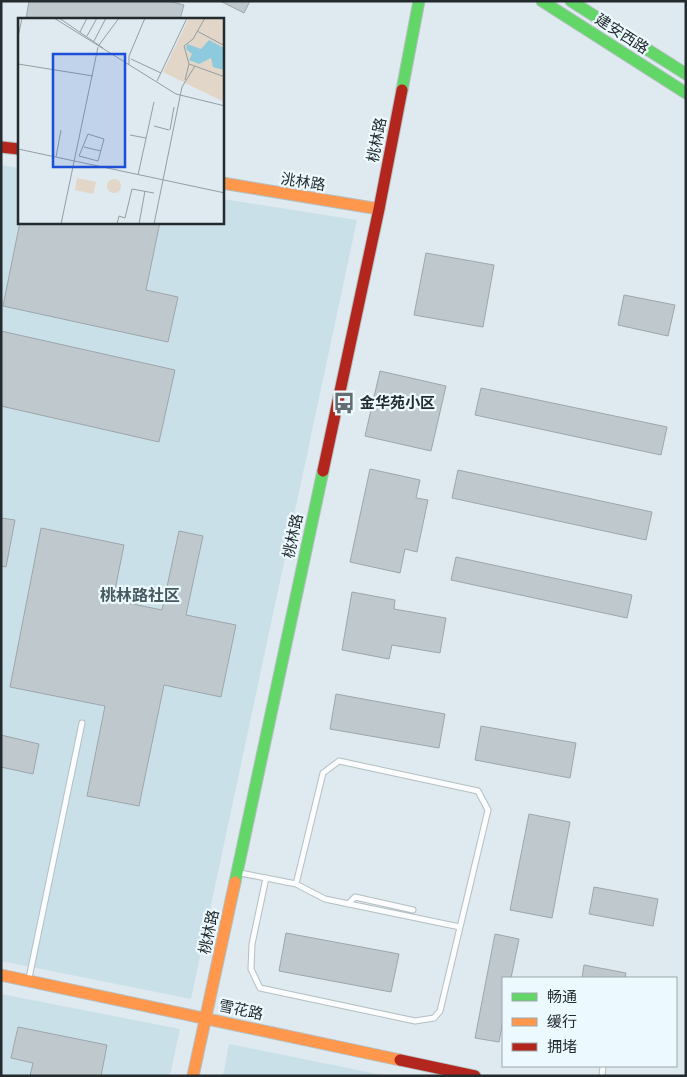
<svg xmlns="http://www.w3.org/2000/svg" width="687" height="1077" viewBox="0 0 687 1077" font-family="Jost,'Noto Sans SC',sans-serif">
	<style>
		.built { fill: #cae0e8 }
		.building { fill: #bfc8cc; stroke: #9da6aa }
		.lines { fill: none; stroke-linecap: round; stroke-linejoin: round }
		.lane-casing { stroke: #b5bfc2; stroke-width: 7 }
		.fast-casing { stroke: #b5bfc2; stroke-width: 13 }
		.slow-casing { stroke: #b5bfc2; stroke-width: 13 }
		.jam-casing { stroke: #b5bfc2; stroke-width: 13 }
		.lane { stroke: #fafcfd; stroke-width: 5 }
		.fast { stroke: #63d668; stroke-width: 11 }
		.slow { stroke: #ff974d; stroke-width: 11 }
		.jam { stroke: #b3261e; stroke-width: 11 }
		.labels { text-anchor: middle; stroke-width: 4.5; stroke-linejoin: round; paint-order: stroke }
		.street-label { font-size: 15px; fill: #232b2e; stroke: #ecf9fe }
		.poi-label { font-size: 15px; font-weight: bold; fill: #232b2e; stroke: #ecf9fe; text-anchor: start }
		.neighbourhood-label { font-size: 16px; font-weight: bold; fill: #46595f; stroke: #ecf9fe }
		.inset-road { fill: none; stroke: #939ea2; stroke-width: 1 }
		.view { fill: #1d4ed8; fill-opacity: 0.15; stroke: #1d4ed8; stroke-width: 2.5 }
		.inset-edge { fill: none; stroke: #232b2e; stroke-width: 2.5 }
	</style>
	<rect width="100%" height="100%" fill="#deeaef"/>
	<path class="built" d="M1 165 19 168V222H222L223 199 357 220 191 999 1 961Z
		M1 994 180 1029 170 1076H1Z
		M229 1044 387 1076H223Z"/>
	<path class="building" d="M29 1H168L184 5 180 19H26Z
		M220 1H250L244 13Z
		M20 222H160L146 290 178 297 168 342 3 306Z
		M426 253 494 265 483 327 414 315Z
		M624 295 675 305 668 336 618 325Z
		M1 331 175 370 159 442 1 406Z
		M380 371 446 386 431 451 365 436Z
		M481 388 667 427 661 455 475 415Z
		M370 469 420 480 416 498 428 500 417 552 405 549 400 573 350 562Z
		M458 470 652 512 646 540 452 498Z
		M1 518 15 520 6 567 1 566Z
		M41 528 124 545 113 600 162 610 179 531 203 536 186 615 236 625 221 697 164 685 139 806 87 796 105 706 10 687Z
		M456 557 632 595 627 618 451 580Z
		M352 592 395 600 394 609 446 618 440 653 392 645 389 659 342 650Z
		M336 694 445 714 439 748 330 729Z
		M481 726 576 743 570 778 475 760Z
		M1 735 39 744 33 774 1 767Z
		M529 814 570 822 552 918 510 910Z
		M594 887 658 899 653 926 589 914Z
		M286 933 399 954 391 992 279 971Z
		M495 934 519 939 511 978H503V1020L499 1042 475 1038Z
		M584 965 626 973 625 978H582Z
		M18 1027 107 1045 101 1076H30L33 1063 11 1058Z"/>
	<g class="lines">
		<g class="lane-casing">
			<path id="lane" d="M240 873 266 878
				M296 884 323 773 339 761 478 791 488 810 440 1011 434 1018 415 1021 260 988 251 969 252 944 266 878 296 884 325 899 460 927
				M348 904 355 897 413 910
				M29 978 82 723
				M602 1076 603 1066"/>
		</g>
		<g class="fast-casing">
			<path id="fast" d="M542 1 686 93
				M571 1 686 74
				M402 90 419 1
				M235 882 323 471"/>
		</g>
		<g class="slow-casing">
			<path id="slow" d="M222 183 379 209
				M1 975 400 1060
				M193 1076 235 882"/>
		</g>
		<g class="jam-casing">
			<path id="jam" d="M1 147 19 149
				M323 471 379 209 402 90
				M400 1060 475 1076"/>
		</g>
		<use href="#lane" class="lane"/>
		<use href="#fast" class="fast"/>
		<use href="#slow" class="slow"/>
		<use href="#jam" class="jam"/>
	</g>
	<defs>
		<g id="bus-bare" transform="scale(1.725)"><path d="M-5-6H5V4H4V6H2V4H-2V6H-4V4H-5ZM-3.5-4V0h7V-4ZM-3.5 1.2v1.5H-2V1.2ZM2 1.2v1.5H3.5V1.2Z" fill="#646e72" stroke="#ecf9fe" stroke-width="2.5" paint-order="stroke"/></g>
	</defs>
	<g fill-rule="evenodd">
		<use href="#bus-bare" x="344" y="403"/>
	</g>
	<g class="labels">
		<g class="street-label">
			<text transform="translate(622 34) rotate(33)" y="5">建安西路</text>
			<text transform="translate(377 140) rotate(-79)" y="5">桃林路</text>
			<text transform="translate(303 182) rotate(9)" y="5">洮林路</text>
			<text transform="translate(293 536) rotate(-78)" y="5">桃林路</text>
			<text transform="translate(209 932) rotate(-78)" y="5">桃林路</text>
			<text transform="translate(241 1010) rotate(12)" y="5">雪花路</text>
		</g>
		<g class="poi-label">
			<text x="360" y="408">金华苑小区</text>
		</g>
		<g class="neighbourhood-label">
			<text x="140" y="601">桃林路社区</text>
		</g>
	</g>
	<g transform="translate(18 18)">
		<rect width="206" height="206" fill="#deeaef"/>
		<path d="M171 0H206V84L145 54Z" fill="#e2d6c8"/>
		<path d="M186 0H206V28L191 20 180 29 168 21 177 7 181 9ZM162 38 179 46 193 42 194 50 206 55V80L148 54 155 41ZM59 160 78 164 75 176 57 172Z" fill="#e2d6c8"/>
		<path d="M89 168a7 7 0 1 1 14 0a7 7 0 1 1-14 0Z" fill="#e2d6c8"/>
		<path d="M191 22 206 30V52L195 49 193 40 181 46 171 42 174 36 168 31 169 26 183 31Z" fill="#8ecadd"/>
		<path class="inset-road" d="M36 0 158 76 207 88M41 0 85 30M179 13 207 28M62 14 69 0M69 18 79 0M0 19 4 0M76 23 88 0M81 27 101 0M113 41 143 55M0 46 75 58M111 46V38L127 0M171 46 207 59M167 62 171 46 166 28 175 21 187 0M139 63 169 0M136 108 151 112M152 112 156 89M70 116 86 121 80 143 61 138ZM112 117 128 120M66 129 83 133M0 131 207 175M38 139 43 112M120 157 136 84M43 206 80 29M99 206 101 198 107 200 114 171 136 175M121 206 127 173M136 206 164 69 177 48"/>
		<path class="view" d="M35 36H107V149H35Z"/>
		<rect width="206" height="206" class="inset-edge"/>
	</g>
	<rect width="687" height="1077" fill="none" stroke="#232b2e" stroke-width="5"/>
	<rect x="502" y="977" width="175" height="90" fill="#ecf9fe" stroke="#9ca7ab"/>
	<rect x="512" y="993" width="25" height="8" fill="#63d668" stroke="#9ca7ab"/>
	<text x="547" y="1002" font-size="15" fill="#232b2e">畅通</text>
	<rect x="512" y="1018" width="25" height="8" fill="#ff974d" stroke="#9ca7ab"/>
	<text x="547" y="1027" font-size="15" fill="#232b2e">缓行</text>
	<rect x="512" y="1043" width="25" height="8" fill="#b3261e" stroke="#9ca7ab"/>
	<text x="547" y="1052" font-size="15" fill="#232b2e">拥堵</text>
</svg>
